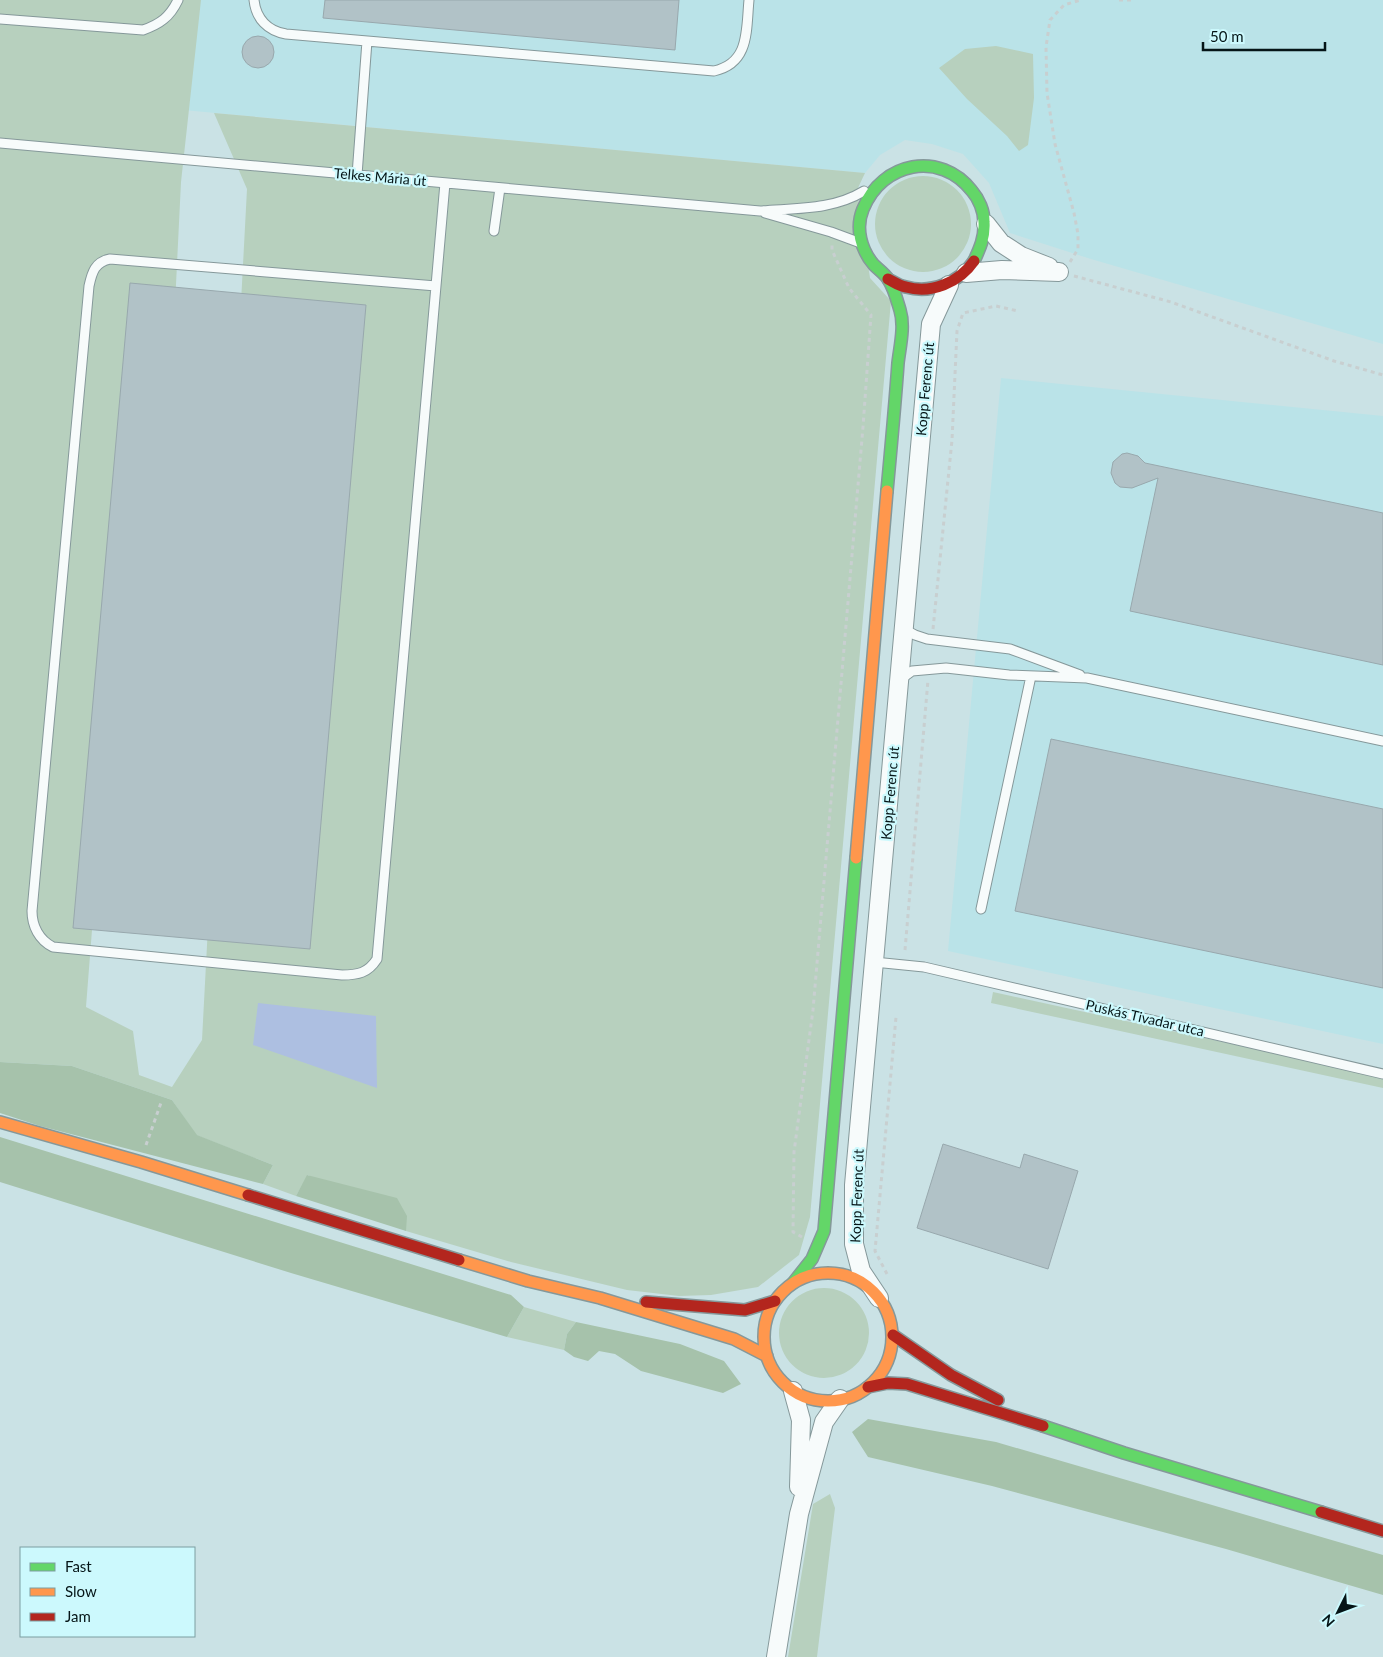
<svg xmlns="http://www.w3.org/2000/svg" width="1383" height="1657" viewBox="0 0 1383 1657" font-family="Lato,sans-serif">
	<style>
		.built { fill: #bae3e8 }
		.green { fill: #b7d0be }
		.forest { fill: #a6c2ab }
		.water { fill: #adbfe1 }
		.building { fill: #b1c2c7; stroke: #98a8ad }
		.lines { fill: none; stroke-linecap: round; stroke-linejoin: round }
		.lane-casing { stroke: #85989a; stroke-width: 11 }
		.street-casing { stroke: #85989a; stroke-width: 20 }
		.fast-casing { stroke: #85989a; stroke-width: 14 }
		.slow-casing { stroke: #85989a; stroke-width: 14 }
		.jam-casing { stroke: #85989a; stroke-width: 14 }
		.path { stroke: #c8cfd0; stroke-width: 3; stroke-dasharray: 4 4; stroke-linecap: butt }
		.lane { stroke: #f7fbfb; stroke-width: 9 }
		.street { stroke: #f7fbfb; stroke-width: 18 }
		.fast { stroke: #63d668; stroke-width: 11 }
		.slow { stroke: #ff974d; stroke-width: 11 }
		.jam { stroke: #b3261e; stroke-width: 11 }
		.labels { text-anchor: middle; stroke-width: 4.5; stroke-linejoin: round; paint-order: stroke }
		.street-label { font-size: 14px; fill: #051517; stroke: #ccf9fd }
	</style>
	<rect width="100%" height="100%" fill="#cae2e5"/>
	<path class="built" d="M0 0H1383V344L1091 259 1010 233 989 183 963 154 932 144 905 140 880 155 865 173 0 93Z
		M1001 378 1383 416V1044L948 951Z"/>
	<path class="green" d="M0 0H201L181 182 163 551 115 635 86 1007 133 1031 139 1075 172 1087 202 1040 247 189 214 113 865 173 857 190 870 278 891 301 810 1217 799 1255 758 1287 711 1295 679 1296 627 1290 511 1262 406 1231 308 1175 296 1196 263 1184 273 1165 196 1135 172 1100 72 1066 0 1062Z
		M996 46 1033 54 1034 98 1028 145 1019 151 1007 136 967 99 939 68 965 49Z
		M875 224a48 48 0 1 1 96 0a48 48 0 1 1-96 0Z
		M993 992 1383 1077V1088L991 1003Z
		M779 1333a45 45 0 1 1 90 0a45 45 0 1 1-90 0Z
		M524 1307 576 1322 567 1334 564 1350 507 1337Z
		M830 1494 835 1508 817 1657H788L813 1504Z"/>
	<path class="forest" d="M0 1062 72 1066 172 1100 197 1135 273 1165 263 1184 40 1126 0 1113Z
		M0 1137 511 1295 524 1307 507 1337 291 1273 0 1182Z
		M307 1175 397 1198 407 1216 406 1231 296 1196Z
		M576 1322 680 1344 724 1361 741 1384 723 1393 641 1371 615 1354 599 1351 588 1361 574 1357 564 1350 567 1334Z
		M868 1419 996 1442 1383 1555V1595L1226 1549 992 1486 868 1457 852 1432Z"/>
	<path class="water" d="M258 1003 376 1016 377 1088 253 1045Z"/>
	<path class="building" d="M325 0H679L675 50 323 18Z
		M242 52a16 16 0 1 1 32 0a16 16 0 1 1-32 0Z
		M130 283 366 305 310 949 73 928Z
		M1127 453 1138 456 1145 463 1383 513V665L1130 611 1158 478 1132 488 1120 487 1115 483 1111 473 1113 462 1122 454Z
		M1051 739 1383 809V988L1015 911Z
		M943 1144 1020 1168 1024 1154 1078 1171 1048 1269 917 1228Z"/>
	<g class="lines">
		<g class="lane-casing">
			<path id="lane" d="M254 0C256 19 268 31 286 34L714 71C750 63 746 30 749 0
				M0 19 143 30C160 24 170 17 178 0
				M0 143 760 211C797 208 833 210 864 191
				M357 175 367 41
				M765 213 831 232 858 242
				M494 231 500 188
				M436 286 110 259C95 262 92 272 89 286L32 911C32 926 39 940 53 947L342 975C358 975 368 973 377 959L445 183
				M904 629 915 635 927 639 1010 649 1080 675
				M901 683 905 676 912 671 946 668 1009 675 1087 678 1383 741
				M981 909 1031 676
				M874 962 924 967 1383 1074"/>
		</g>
		<g class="street-casing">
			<path id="street" d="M986 224 1001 243 1021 256 1049 267
				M966 273 1002 270 1059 272
				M879 1298 861 1271 854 1244V1185L931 324 949 285
				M793 1391 801 1420 799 1487
				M776 1657 799 1514 824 1422 840 1399"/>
		</g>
		<g class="fast-casing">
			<path id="fast" d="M887 491C891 448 895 406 898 363 900 346 905 326 900 310 897 300 894 288 888 279 884 273 879 270 874 265 861 250 855 228 863 209 882 162 940 150 972 191 979 199 984 211 984 222 985 237 980 248 974 261
				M793 1283 812 1259 824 1231 856 858
				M1043 1426 1124 1453 1321 1512"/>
		</g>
		<g class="slow-casing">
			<path id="slow" d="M856 858 887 491
				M0 1122 141 1162 248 1195
				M459 1260 528 1281 600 1298 734 1339 767 1356
				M764 1337a64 64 0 1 1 128 0a64 64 0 1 1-128 0Z"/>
		</g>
		<g class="jam-casing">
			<path id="jam" d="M888 279C894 282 899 286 906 287 931 294 959 283 974 261
				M248 1195 459 1260
				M646 1302 745 1310 775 1301
				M893 1335 951 1375 998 1400
				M868 1387 888 1383 907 1384 1043 1426
				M1321 1512 1383 1531"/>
		</g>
		<path class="path" d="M1119 0H1131
			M1070 262 1078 249V234L1074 213 1055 144 1047 93 1046 47 1050 20 1064 5 1081 0
			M1074 276 1171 302 1334 361 1383 375
			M933 629 952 440 957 331 963 313 996 306 1018 311
			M905 950 928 680
			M146 1145 162 1100
			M802 1237 793 1232 794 1152 813 1010 863 427 871 315 849 288 832 250V243
			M887 1274 875 1251 896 1017"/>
		<use href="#lane" class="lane"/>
		<use href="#street" class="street"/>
		<use href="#fast" class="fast"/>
		<use href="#slow" class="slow"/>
		<use href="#jam" class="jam"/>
	</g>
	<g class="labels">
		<g class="street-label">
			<text transform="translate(380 177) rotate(5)" y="5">Telkes Mária út</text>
			<text transform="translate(925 389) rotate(-85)" y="5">Kopp Ferenc út</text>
			<text transform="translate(890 793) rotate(-85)" y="5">Kopp Ferenc út</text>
			<text transform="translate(1145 1018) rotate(13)" y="5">Puskás Tivadar utca</text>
			<text transform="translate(857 1196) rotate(-88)" y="5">Kopp Ferenc út</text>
		</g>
	</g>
	<rect x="20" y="1547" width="175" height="90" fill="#ccf9fd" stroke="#7c9ea1"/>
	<rect x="30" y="1563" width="25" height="8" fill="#63d668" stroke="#7c9ea1"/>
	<text x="65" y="1572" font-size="15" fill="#051517">Fast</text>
	<rect x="30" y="1588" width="25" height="8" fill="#ff974d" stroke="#7c9ea1"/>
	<text x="65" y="1597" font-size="15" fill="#051517">Slow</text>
	<rect x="30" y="1613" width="25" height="8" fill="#b3261e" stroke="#7c9ea1"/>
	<text x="65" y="1622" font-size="15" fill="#051517">Jam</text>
	<g transform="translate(1338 1612) rotate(228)" stroke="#ccf9fd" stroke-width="4" paint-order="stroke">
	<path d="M0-4L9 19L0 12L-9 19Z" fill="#051517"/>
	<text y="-8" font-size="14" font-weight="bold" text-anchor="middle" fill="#051517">N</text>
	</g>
	<path d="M1203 42v8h122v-8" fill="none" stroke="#051517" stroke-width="2.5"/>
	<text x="1210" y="42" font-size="15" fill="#051517" stroke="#ccf9fd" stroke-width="4" paint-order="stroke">50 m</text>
</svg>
